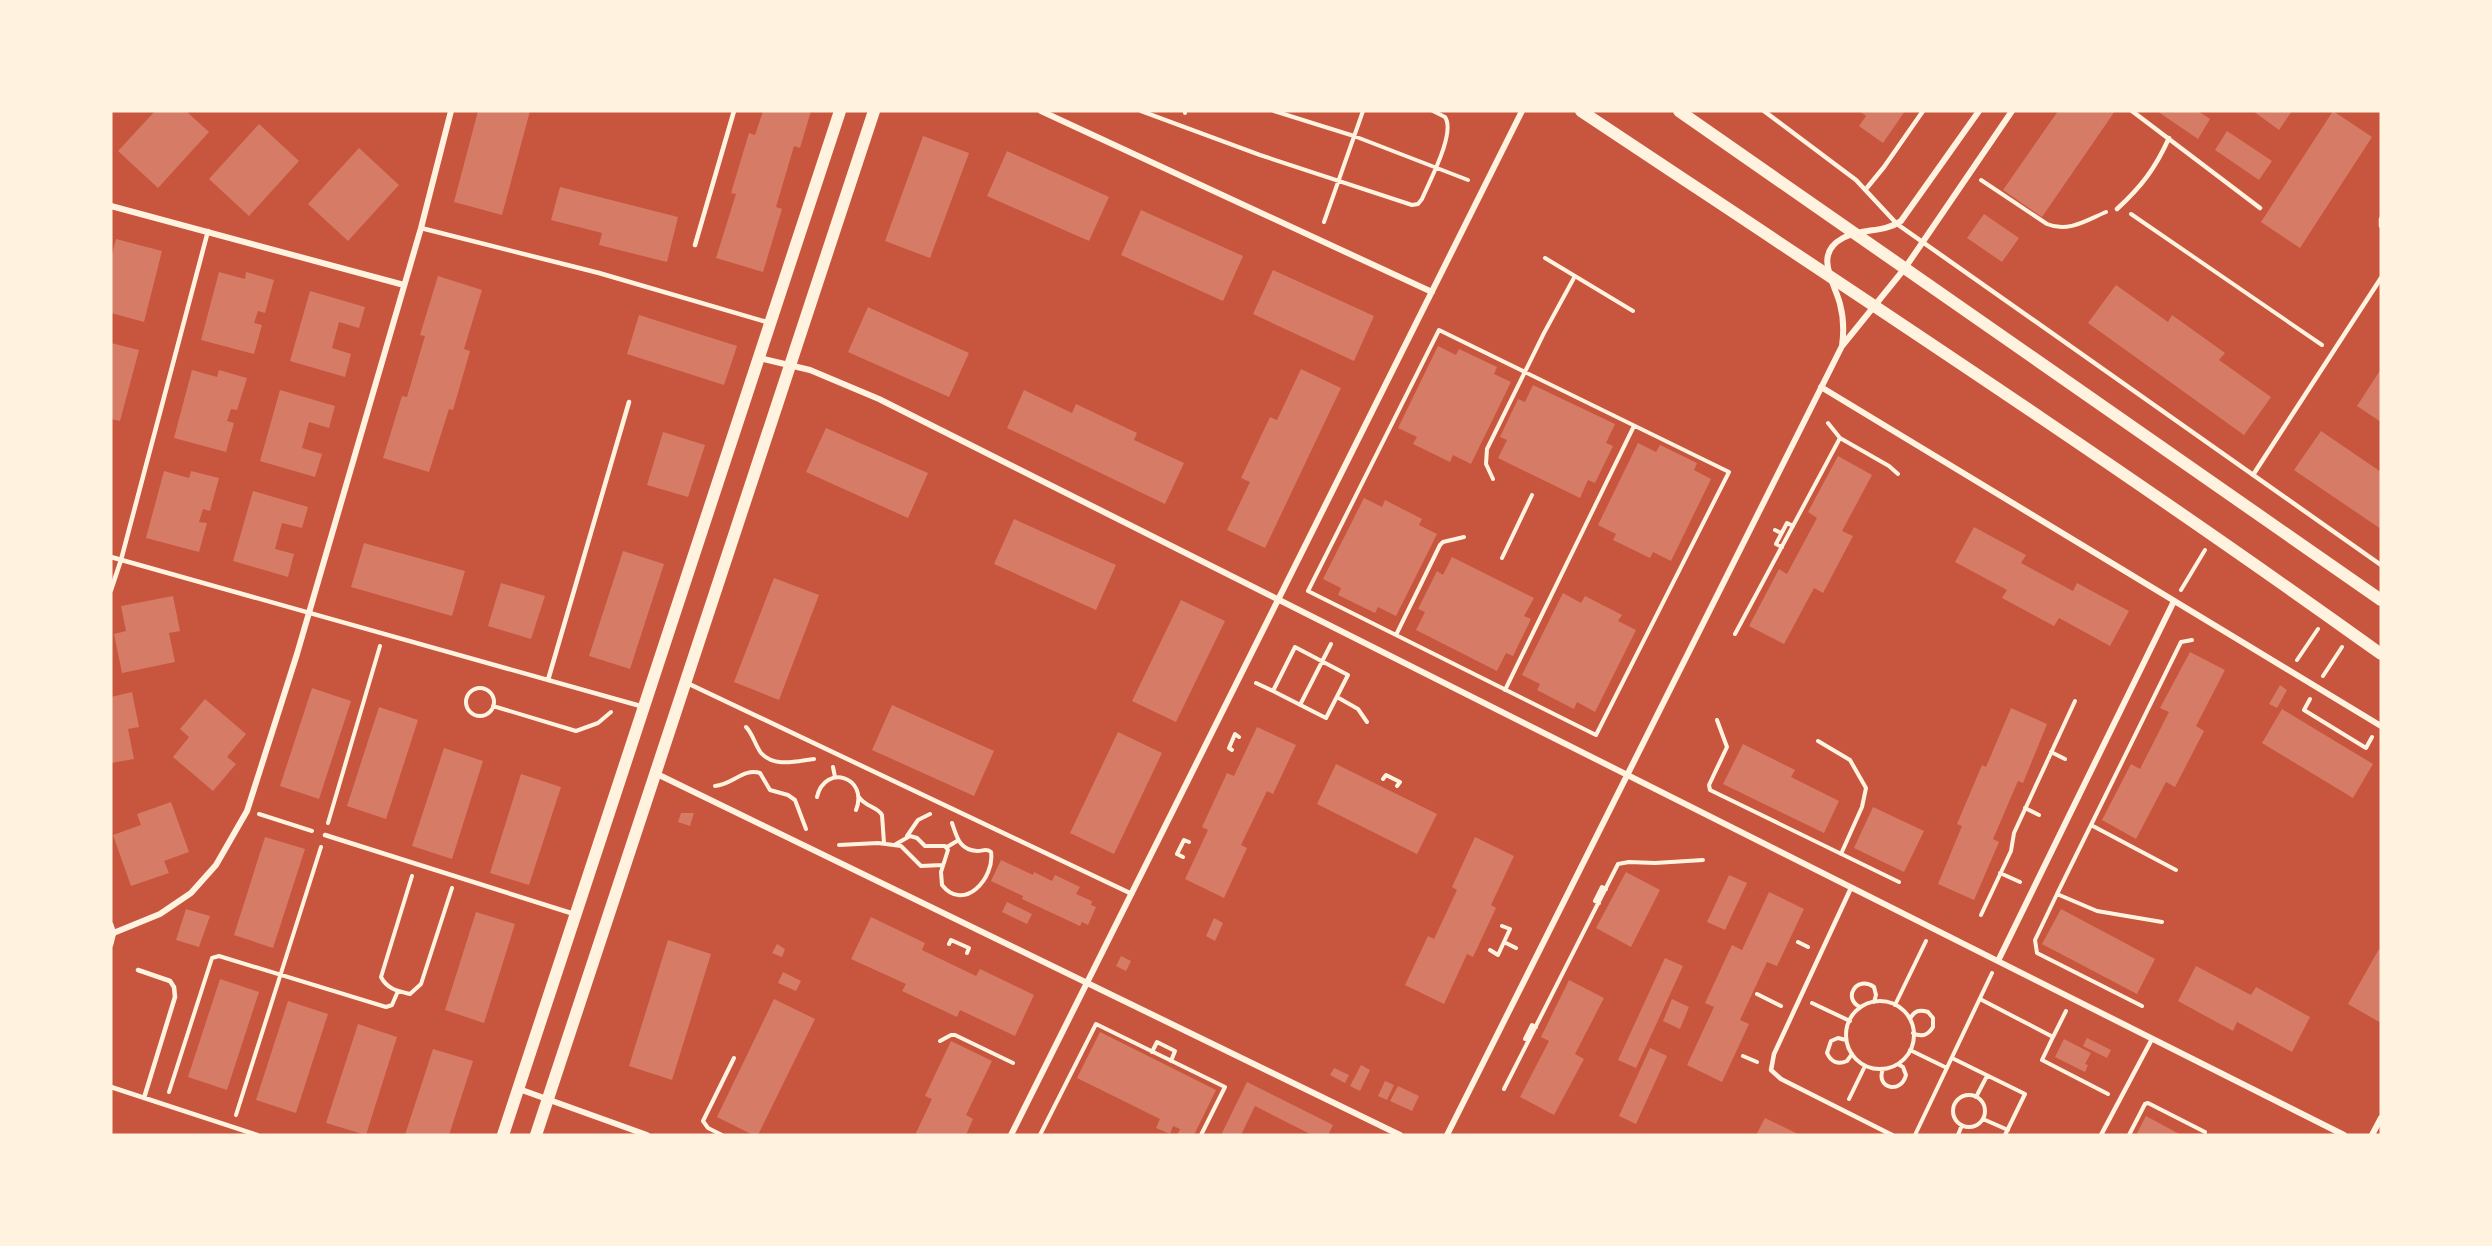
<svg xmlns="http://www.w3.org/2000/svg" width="2492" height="1246" viewBox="0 0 2492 1246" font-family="'DejaVu Sans',sans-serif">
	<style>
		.building { fill: #d67c66 }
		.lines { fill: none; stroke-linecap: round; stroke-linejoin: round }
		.path { stroke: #fff3e0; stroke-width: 4 }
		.service { stroke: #fff3e0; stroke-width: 4.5 }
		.minor { stroke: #fff3e0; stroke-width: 6 }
		.secondary { stroke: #fff3e0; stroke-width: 12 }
	</style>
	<rect width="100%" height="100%" fill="#c8553d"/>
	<path class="building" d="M155 111H186L209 132 158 188 118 151Z
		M478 111H530L502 215 454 202Z
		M763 111H811L800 148 794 146 776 207 782 209 763 272 716 258 736 194 731 193 749 133 755 135Z
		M1859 111H1905L1883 143 1859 126 1866 116Z
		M2058 111H2115L2042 217 2003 190Z
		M2157 111H2198L2210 119 2198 139Z
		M2253 111H2292L2279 130Z
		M2333 111 2372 137 2300 248 2261 222Z
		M259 124 299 161 249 216 209 179Z
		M2227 131 2272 161 2259 180 2215 150Z
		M923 136 969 153 930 258 885 241Z
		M359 148 399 185 348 241 308 204Z
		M1007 151 1109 197 1089 241 987 196Z
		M560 187 678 217 667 262 599 245 602 233 551 220Z
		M1141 210 1243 256 1223 301 1121 255Z
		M1984 214 2019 238 2002 262 1967 238Z
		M116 239 162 251 144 322 111 313V259Z
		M1273 270 1374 316 1354 361 1253 314Z
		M219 272 245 279 246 272 274 280 265 313 258 311 254 323 262 325 254 354 201 340Z
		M438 276 482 290 464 349 470 351 453 410 449 409 429 472 383 458 402 396 407 397 425 336 420 335Z
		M2116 285 2168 322 2172 315 2225 353 2219 360 2271 397 2244 435 2088 323Z
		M310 291 365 307 359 328 339 322 332 348 351 354 345 377 290 361Z
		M868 307 969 353 949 397 848 352Z
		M639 315 737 346 724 385 627 354Z
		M111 343 139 350 120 421 111 419Z
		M1438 346 1456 355 1459 349 1497 367 1494 374 1511 382 1471 464 1453 455 1450 462 1413 444 1417 437 1398 428Z
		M1301 369 1341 388 1265 548 1227 530 1250 482 1241 478 1270 417 1277 420Z
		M2381 369V422L2357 406Z
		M192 370 217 377 219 370 247 378 237 410 231 409 227 421 234 423 226 452 174 438Z
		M1533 385 1615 424 1606 443 1613 446 1595 483 1588 480 1580 498 1498 458 1507 440 1500 437 1518 399 1525 402Z
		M280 390 335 406 329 428 309 422 302 448 322 454 315 477 260 461Z
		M1024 390 1072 413 1076 404 1137 433 1134 440 1184 463 1165 504 1007 428Z
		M826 428 928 473 908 518 806 472Z
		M2321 431 2381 472V529L2294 470Z
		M663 432 705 445 688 497 647 485Z
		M1638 443 1656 452 1660 445 1697 463 1694 470 1711 479 1671 561 1653 552 1650 558 1613 540 1616 534 1598 525Z
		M1838 456 1872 475 1842 531 1853 536 1823 593 1814 588 1784 644 1749 626 1779 569 1787 574 1817 518 1808 512Z
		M164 471 189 478 191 471 219 478 210 511 203 509 199 522 207 523 199 552 146 538Z
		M253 491 308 507 302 528 282 523 275 549 294 554 288 577 233 561Z
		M1364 498 1382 507 1385 500 1422 519 1419 525 1437 534 1396 616 1378 607 1375 613 1338 595 1341 588 1323 579Z
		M1014 519 1116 565 1096 610 994 564Z
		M1974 527 2026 555 2021 563 2073 591 2077 583 2129 611 2110 646 2059 618 2054 626 2002 598 2007 590 1955 562Z
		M364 543 465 571 452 616 351 587Z
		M623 551 664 564 630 669 589 656Z
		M1452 557 1534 598 1524 616 1531 619 1513 656 1506 653 1497 671 1416 630 1425 612 1418 609 1437 571 1443 575Z
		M774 578 819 595 779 700 734 682Z
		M501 583 545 596 531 639 488 626Z
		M1563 593 1581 603 1585 596 1622 615 1618 621 1636 630 1595 712 1577 702 1574 709 1537 690 1540 684 1522 675Z
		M173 596 180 631 169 633 175 662 122 673 114 634 126 631 121 606Z
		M1181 600 1225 621 1176 722 1132 701Z
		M2190 652 2225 670 2196 726 2204 731 2175 787 2166 782 2136 839 2102 820 2131 764 2140 769 2169 712 2160 708Z
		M2280 685 2287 690 2277 708 2269 704Z
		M312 688 351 701 319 799 280 786Z
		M132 692 139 727 128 729 134 759 111 763V697Z
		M205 699 246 734 227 757 236 764 213 791 173 757 189 737 180 729Z
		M892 705 994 751 974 796 872 750Z
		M379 707 418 720 386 819 347 806Z
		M2011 708 2047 724 2023 783 2018 781 1993 839 1999 842 1974 900 1938 884 1962 826 1957 824 1982 765 1986 767Z
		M2282 709 2373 764 2353 798 2262 743Z
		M1257 727 1296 745 1273 794 1267 791 1241 845 1247 848 1224 898 1185 879 1208 830 1202 827 1227 773 1234 776Z
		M1118 732 1162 753 1114 854 1070 833Z
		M1743 744 1795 770 1791 777 1839 801 1824 833 1723 784Z
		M444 748 483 761 452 859 412 846Z
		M1336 764 1437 814 1417 854 1317 804Z
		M521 774 561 787 529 885 490 873Z
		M171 802 189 852 164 861 169 873 131 886 113 835 141 825 137 814Z
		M1873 807 1924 831 1904 872 1854 848Z
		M681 813H694L690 826 678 822Z
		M265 837 305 849 273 948 234 935Z
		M1475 837 1514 856 1491 905 1496 908 1473 957 1467 954 1444 1004 1405 985 1428 936 1434 939 1457 890 1452 887Z
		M1001 860 1033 875 1034 872 1052 881 1055 875 1080 887 1076 894 1092 901 1091 905 1096 907 1088 925 1082 922 1080 926 1022 899 1023 896 991 881Z
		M1626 872 1660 890 1631 947 1596 928Z
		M1729 875 1747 883 1725 930 1707 922Z
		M1769 892 1804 909 1777 966 1767 962 1740 1020 1749 1024 1722 1082 1687 1065 1714 1007 1705 1003 1732 945 1742 950Z
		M1007 902 1032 914 1027 924 1002 912Z
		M186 909 210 916 199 947 176 940Z
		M2061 909 2155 959 2137 994 2042 944Z
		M476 912 515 924 484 1023 445 1010Z
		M871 917 925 943 922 950 976 976 980 969 1034 995 1015 1036 960 1010 957 1017 902 991 906 984 851 959Z
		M1214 918 1223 923 1215 941 1206 936Z
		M668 940 711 954 672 1080 629 1066Z
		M777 944 785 949 782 957 772 953Z
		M2379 949 2381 950V1023L2348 1004Z
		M1121 956 1131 961 1126 971 1116 966Z
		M1665 958 1683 966 1636 1068 1618 1060Z
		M2196 966 2251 995 2256 987 2310 1017 2292 1052 2237 1022 2233 1031 2178 1001Z
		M783 972 801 981 796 991 778 983Z
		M220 979 259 992 227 1090 188 1077Z
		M1569 980 1604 998 1575 1054 1584 1059 1554 1115 1520 1097 1549 1041 1541 1037Z
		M774 999 815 1019 758 1135H753L717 1117Z
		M1672 999 1689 1007 1680 1029 1663 1021Z
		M288 1001 328 1014 296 1113 256 1100Z
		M358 1024 397 1037 366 1135 326 1123Z
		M1100 1032 1216 1090 1194 1135H1177L1180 1129 1173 1126 1170 1134 1156 1128 1160 1119 1077 1078Z
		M2087 1038 2111 1050 2107 1058 2083 1046Z
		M2064 1039 2091 1053 2085 1064 2088 1065 2085 1072 2055 1057Z
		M951 1041 992 1061 966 1115 973 1119 966 1135H915L932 1099 925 1096Z
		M1650 1048 1667 1056 1636 1124 1619 1116Z
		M433 1049 473 1061 449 1135H405Z
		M1361 1065 1370 1070 1360 1091 1350 1086Z
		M1334 1068 1349 1075 1345 1083 1330 1075Z
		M1385 1081 1394 1085 1387 1100 1378 1096Z
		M1247 1082 1333 1125 1328 1135H1312L1255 1106 1241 1135H1221Z
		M1398 1086 1419 1096 1412 1111 1390 1101Z
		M2146 1116 2181 1135H2136Z
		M1765 1118 1800 1135H1756Z"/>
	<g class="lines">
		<path class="path" d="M1141 111 1260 155 1412 205 1418 204 1422 199C1429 182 1456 133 1445 117L1433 111
			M1274 111 1354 136 1468 180
			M1185 113V111
			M1981 180 2047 224C2068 233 2087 220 2106 212
			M2131 214 2322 345
			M1324 222 1363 111
			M1545 258 1633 311
			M1439 330 1729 472 1596 735 1308 591Z
			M1828 423 1840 438
			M1493 479 1486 464 1487 449 1544 333 1575 276
			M1775 530 1781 533
			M1782 547 1776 544 1787 523 1793 526
			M1502 558 1532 495
			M2181 590 2205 550
			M1735 634 1840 438 1889 466 1898 474
			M1396 635 1440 545 1443 542 1464 537
			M1295 647 1348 675 1326 718 1273 691Z
			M2297 660 2318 629
			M2323 676 2342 647
			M1256 683 1273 691
			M466 702a14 14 0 1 1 28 0a14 14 0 1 1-28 0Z
			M1505 690 1634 426
			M1337 697 1358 709 1367 722
			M2310 699 2304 710 2366 748 2372 737
			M1300 705 1331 644
			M493 706 576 731 598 723 611 712
			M1717 720 1727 747 1709 785 1710 790 1899 882
			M746 727C753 734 755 745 761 753 775 768 797 761 814 759
			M1818 741 1850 760 1866 788 1862 807 1841 854
			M1232 750 1229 748 1235 734 1239 737
			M2051 752 2065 759
			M833 767 835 777
			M1383 779 1386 775 1400 782 1397 786
			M715 786C732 785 743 768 760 773L770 790 788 795 795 800 806 829
			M817 797C825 763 869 777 856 810
			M859 797C865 807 877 806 882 815L884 843
			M2025 808 2039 815
			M259 814 312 831
			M328 823 380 646
			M907 836 918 820 930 814
			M896 844 910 836 917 838 925 846H945L948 850 941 872 942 885C964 913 995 878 991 852 986 848 984 851 977 851 959 850 957 837 952 823
			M839 845 878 843 901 846 921 866 942 865
			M947 847 957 841
			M1183 857 1177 854 1184 840 1189 842
			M2176 870 2091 825 2181 642 2192 640
			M2000 873 2020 882
			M412 876 381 977C387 989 398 991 410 994L421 984 452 888
			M2057 894 2091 825
			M1599 903 1595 901 1602 887 1606 889
			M1981 915 2011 851 2014 833 2075 701
			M1504 942 1516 948
			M1798 942 1808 947
			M949 944 951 940 969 948 967 953
			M1490 950 1498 955 1510 929 1502 926
			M1757 994 1781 1006
			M1980 999 2053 1037 2066 1011
			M1846 1035a34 34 0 1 1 68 0a34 34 0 1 1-68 0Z
			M1812 1003 1850 1021
			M1895 1005 1926 941
			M2142 1006 2037 953 2035 940 2057 894 2097 911 2162 922
			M1860 1007C1842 998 1857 975 1874 987L1876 995 1874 1002
			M1910 1019C1914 1011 1919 1009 1928 1012L1933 1018V1027C1929 1034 1922 1038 1913 1033
			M2053 1037 2042 1060 2108 1094
			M1529 1040 1525 1039 1532 1025 1536 1027
			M1846 1040 1838 1038 1831 1041 1827 1053C1831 1062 1838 1065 1847 1061L1852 1054
			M940 1041 951 1035H955L1013 1063
			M1910 1050 1947 1068
			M1152 1052 1157 1042 1175 1051 1171 1061
			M1743 1056 1757 1062
			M1952 1058 2025 1094 2005 1135
			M1883 1069C1875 1088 1901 1095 1906 1075L1903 1067 1898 1064
			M1504 1089 1618 864 1629 862 1655 863 1703 860
			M169 1092 212 958 219 956 386 1007 392 1005 398 991
			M1953 1111a16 16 0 1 1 32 0a16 16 0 1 1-32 0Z
			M1976 1097 1987 1076
			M1849 1099 1865 1066
			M236 1115 321 847
			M1983 1119 2008 1130
			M722 1135 708 1128 703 1121 734 1058
			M1040 1135 1096 1024 1225 1087 1201 1135
			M1915 1135 1992 973
			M1958 1135 1962 1125
			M2129 1135 2145 1104 2148 1103 2205 1132"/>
		<path class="service" d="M1764 111 1856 180 1897 224 2381 565
			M2132 111 2260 208
			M1866 189 1884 167 1923 111
			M2117 209C2141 187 2155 169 2169 138
			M2381 219V226
			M421 228 599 273 770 323
			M695 245 734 111
			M2253 475 2381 278
			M111 557 644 707
			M111 590 121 560 208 231
			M548 680 629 402
			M687 683 1132 894
			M325 835 574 914
			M1851 888 1774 1054 1771 1070 1781 1079 1892 1135
			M111 924 114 933 111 945
			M138 970 170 981 174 987 175 997 144 1098
			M111 1087 257 1135
			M2101 1135 2152 1039"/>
		<path class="minor" d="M1041 111 1432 292
			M1979 111 1901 221C1884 233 1861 228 1843 238 1813 254 1834 281 1840 304 1844 319 1844 332 1842 346L1905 268 2012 111
			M111 206 404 285
			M759 358 810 370 879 399 2344 1135
			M1821 387 2381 726
			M655 773 1400 1135
			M111 934 160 914 191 893 216 865 247 811 297 654 421 228 451 111
			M1998 961 2174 601
			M519 1089 647 1135
			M1011 1135 1522 111
			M1447 1135 1842 346
			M2372 1135 2381 1118"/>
		<path class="secondary" d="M1581 111C1850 290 2119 466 2381 654
			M1679 111 2381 600
			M503 1135 840 111
			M536 1135 874 111"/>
	</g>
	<rect width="2492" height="1246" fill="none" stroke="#fff3e0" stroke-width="225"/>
</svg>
